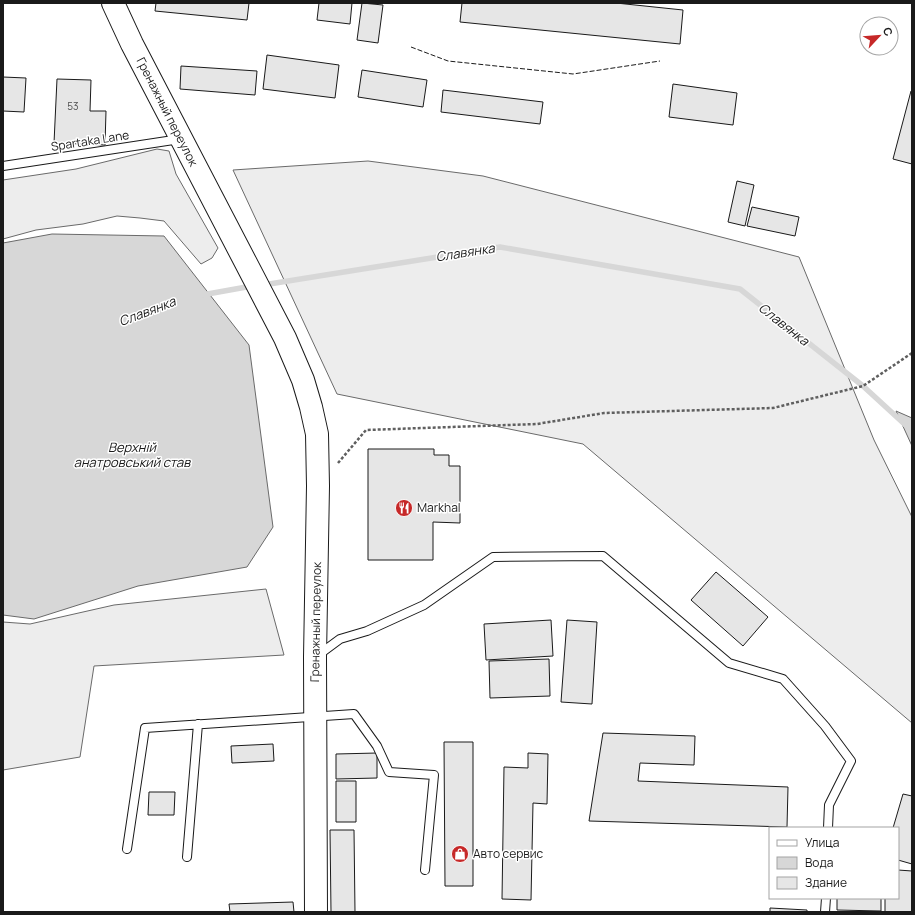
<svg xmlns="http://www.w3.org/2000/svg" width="915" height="915" viewBox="0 0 915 915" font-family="Manrope,sans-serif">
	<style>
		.built { fill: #ededed; stroke: #6a6a6a }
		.water { fill: #d7d7d7; stroke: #6a6a6a }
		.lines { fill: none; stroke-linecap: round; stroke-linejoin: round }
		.stream { stroke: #d7d7d7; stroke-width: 5.5 }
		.building { fill: #e6e6e6; stroke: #1a1a1a }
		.lane-casing { stroke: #1a1a1a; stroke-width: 10 }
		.secondary-casing { stroke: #1a1a1a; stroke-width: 24 }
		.path { stroke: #5f5f5f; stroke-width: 2.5; stroke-dasharray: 3 2; stroke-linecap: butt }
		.lane { stroke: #fff; stroke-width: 8 }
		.secondary { stroke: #fff; stroke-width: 22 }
		.fence { stroke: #1a1a1a; stroke-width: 1; stroke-dasharray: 5 2; stroke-linecap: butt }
		.labels { text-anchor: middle; stroke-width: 3; stroke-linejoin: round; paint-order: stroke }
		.number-label { font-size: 10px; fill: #4d4d4d }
		.street-label { font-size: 12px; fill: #1a1a1a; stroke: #fff }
		.poi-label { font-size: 12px; fill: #1a1a1a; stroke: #fff; text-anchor: start }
		.water-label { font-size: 13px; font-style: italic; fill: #1a1a1a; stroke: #fff }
	</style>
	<rect width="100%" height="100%" fill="#fff"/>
	<path class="built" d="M157 149 169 151 176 174 218 248 212 258 201 264 164 221 140 218 117 216 83 224 36 230 3 239V180L76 169Z
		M368 161 483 176 799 257 874 440 912 517V723L583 444 337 394 233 170Z
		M266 589 284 655 94 666 80 757 3 770V622L30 624 114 605Z"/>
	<path class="water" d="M52 234 164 236 249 345 273 527 247 567 138 586 34 619 3 615V243Z
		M896 411 912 418V446Z"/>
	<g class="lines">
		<path class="stream" d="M263 285 500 247 740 289 863 386 912 431
			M202 295 252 286"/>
	</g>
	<path class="building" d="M156 3H249L247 20 155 11Z
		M319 3H352L350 24 317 20Z
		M362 3 383 5 378 43 357 40Z
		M462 3H616L683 10 680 44 460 22Z
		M267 55 339 65 335 98 263 89Z
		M181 66 257 71 255 95 180 89Z
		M362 70 427 80 423 107 358 97Z
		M3 77 26 78 24 112 3 111Z
		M57 79 91 80 90 111H106L105 145 54 143Z
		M673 84 737 93 733 125 669 117Z
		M443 90 543 102 540 124 441 112Z
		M911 91H912V164L893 159Z
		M737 181 754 185 745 226 728 222Z
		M752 207 799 217 795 236 747 226Z
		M368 449H434V455H449V466H460V523L433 522V560H368Z
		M716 572 768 617 743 646 691 600Z
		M551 620 553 656 486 660 484 624Z
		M567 620 597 622 592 704 561 702Z
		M549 659 550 696 490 698 489 661Z
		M603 733 695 736 694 765 640 763 638 781 788 787 787 827 589 821Z
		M444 742H473V886H445Z
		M273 744 274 761 232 763 231 746Z
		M377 753V778L336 779V754Z
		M528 753 548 754 547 804 533 803 531 900 502 899 504 767 528 768Z
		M336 781H356V822H336Z
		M149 792H175L174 815H148Z
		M903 794 912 796V864L898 860V828H893Z
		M330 830H354L355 912H331Z
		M898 870 912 871V912H885V898H898Z
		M837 898H881V911L837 910Z
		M293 902 294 912H230L229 904Z
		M770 908 807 910V912H770Z"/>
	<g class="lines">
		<g class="lane-casing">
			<path id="lane" d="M3 166 180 139
				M317 656 340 639 367 631 424 605 493 557 603 556 729 663 783 679 825 726 851 761 829 805 828 828
				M127 849 145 728 354 714 377 746 389 772 434 775 425 870
				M187 857 198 724
				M825 912 826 898"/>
		</g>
		<g class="secondary-casing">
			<path id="secondary" d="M113 3 132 44 285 338 303 380 311 407 317 434 318 486 315 657 316 912"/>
		</g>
		<path class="path" d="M338 463 366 430 537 424 604 413 773 408 863 386 912 353"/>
		<use href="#lane" class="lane"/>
		<use href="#secondary" class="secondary"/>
		<path class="fence" d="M411 47 448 61 573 74 660 61"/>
	</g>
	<defs>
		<g id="restaurant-disc" transform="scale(0.9)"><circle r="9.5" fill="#c62828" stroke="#fff"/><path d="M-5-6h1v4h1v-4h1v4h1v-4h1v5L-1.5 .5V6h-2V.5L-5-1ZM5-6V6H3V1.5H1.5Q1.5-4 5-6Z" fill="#fff"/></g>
		<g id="shop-disc" transform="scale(0.9)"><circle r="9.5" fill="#c62828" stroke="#fff"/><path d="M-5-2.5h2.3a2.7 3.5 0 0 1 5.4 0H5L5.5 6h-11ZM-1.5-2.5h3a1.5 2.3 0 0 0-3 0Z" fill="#fff"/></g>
	</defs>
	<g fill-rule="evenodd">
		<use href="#restaurant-disc" x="404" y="508"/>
		<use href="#shop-disc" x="460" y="854"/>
	</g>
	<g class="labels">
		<g class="number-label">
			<text x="73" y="110">53</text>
		</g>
		<g class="street-label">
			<text transform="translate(167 112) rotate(63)" y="4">Гренажный переулок</text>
			<text transform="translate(90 141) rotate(-9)" y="4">Spartaka Lane</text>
			<text transform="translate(316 622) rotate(-89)" y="4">Гренажный переулок</text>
		</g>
		<g class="poi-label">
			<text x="417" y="512">Markhal</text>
			<text x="473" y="858">Авто сервис</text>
		</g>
		<g class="water-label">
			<text transform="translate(465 252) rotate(-9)" y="5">Славянка</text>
			<text transform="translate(147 311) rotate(-21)" y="5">Славянка</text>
			<text transform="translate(784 324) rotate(38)" y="5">Славянка</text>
			<text x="132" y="452">Верхній<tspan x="132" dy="15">анатровський став</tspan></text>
		</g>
	</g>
	<rect width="915" height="915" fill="none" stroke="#1a1a1a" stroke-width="8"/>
	<rect x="769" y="827" width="130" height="72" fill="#ffffff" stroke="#a3a3a3"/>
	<rect x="777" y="840" width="20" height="6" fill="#ffffff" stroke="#a3a3a3"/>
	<text x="805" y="847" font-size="12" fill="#1a1a1a">Улица</text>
	<rect x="777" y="857" width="20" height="12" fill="#d7d7d7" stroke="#a3a3a3"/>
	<text x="805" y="867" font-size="12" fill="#1a1a1a">Вода</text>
	<rect x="777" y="877" width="20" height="12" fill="#e6e6e6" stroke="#a3a3a3"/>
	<text x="805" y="887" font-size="12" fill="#1a1a1a">Здание</text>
	<g transform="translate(879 36) rotate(64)"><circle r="19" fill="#ffffff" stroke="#a3a3a3"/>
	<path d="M0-3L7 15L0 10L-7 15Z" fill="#c62828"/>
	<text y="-6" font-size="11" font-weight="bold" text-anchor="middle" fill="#1a1a1a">С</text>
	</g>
</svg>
